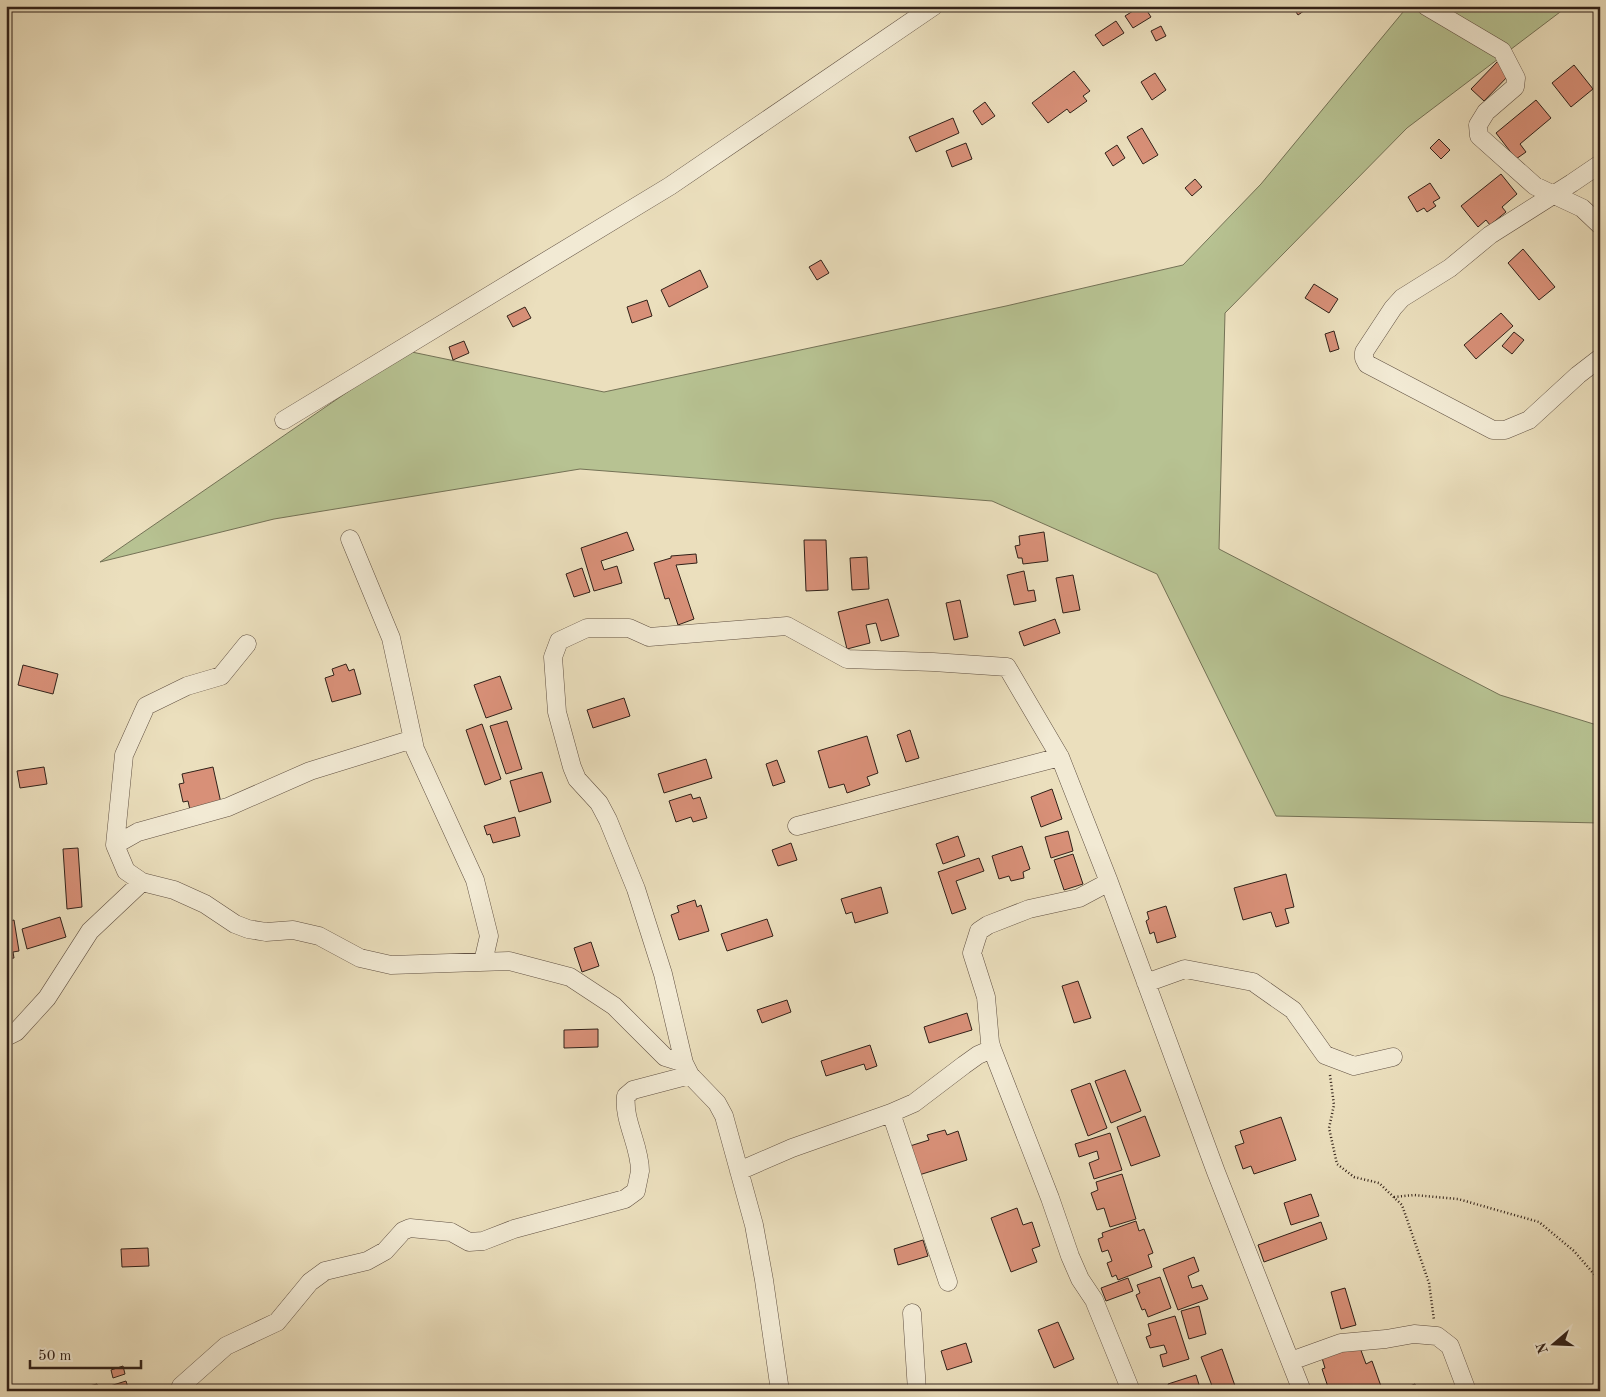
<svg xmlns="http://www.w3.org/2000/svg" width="1606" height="1397" viewBox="0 0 1606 1397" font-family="'Old Standard TT',serif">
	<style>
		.green { fill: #b7c292; stroke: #747256 }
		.building { fill: #d89078; stroke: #312119 }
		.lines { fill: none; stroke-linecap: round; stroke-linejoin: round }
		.minor-casing { stroke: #605042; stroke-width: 19 }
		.path { stroke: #312119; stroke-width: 2.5; stroke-dasharray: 1 2.5; stroke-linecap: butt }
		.minor { stroke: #f2ead4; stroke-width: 18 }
	</style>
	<rect width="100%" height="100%" fill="#ebdfbd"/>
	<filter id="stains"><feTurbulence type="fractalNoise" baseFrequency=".004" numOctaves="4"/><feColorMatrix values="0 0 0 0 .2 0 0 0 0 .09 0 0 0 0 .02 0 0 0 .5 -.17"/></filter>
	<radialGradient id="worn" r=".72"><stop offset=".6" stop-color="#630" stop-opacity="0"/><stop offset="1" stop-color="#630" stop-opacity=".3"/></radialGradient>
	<path class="green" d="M1408 6H1568L1407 128 1225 313 1219 549 1500 695 1600 726V823L1276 816 1157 574 992 501 580 469 274 519 100 562 407 351 604 392 1006 306 1183 265 1261 184Z"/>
	<path class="building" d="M1141 6H1144L1151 17 1133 28 1125 16Z
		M1292 6H1311L1298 15Z
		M1116 21 1124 33 1103 46 1095 35Z
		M1161 26 1166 36 1156 41 1151 31Z
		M1498 61 1511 73 1484 101 1471 89Z
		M1574 65 1593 89 1571 107 1552 83Z
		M1074 71 1090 91 1083 96 1087 101 1070 113 1067 109 1048 123 1032 103Z
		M1155 73 1166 90 1152 100 1141 82Z
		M1536 100 1551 118 1520 144 1526 152 1516 159 1496 133Z
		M985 102 995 116 982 125 973 111Z
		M953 118 959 133 916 152 909 137Z
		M1142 128 1158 155 1143 164 1127 137Z
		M1439 139 1450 150 1441 159 1430 148Z
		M966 143 972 159 952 167 946 151Z
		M1117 145 1125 158 1113 166 1105 153Z
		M1501 174 1517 194 1502 207 1506 212 1490 225 1486 220 1478 227 1461 206Z
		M1195 179 1202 187 1192 196 1185 188Z
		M1430 183 1440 198 1433 202 1436 206 1427 212 1424 208 1417 212 1408 197Z
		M1523 249 1555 287 1539 300 1508 263Z
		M821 260 829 273 817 280 809 267Z
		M700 270 708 287 669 307 661 290Z
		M1314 284 1338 299 1329 313 1305 298Z
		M647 300 652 316 632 323 627 307Z
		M525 307 531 318 513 327 507 316Z
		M1501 313 1513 326 1476 359 1464 345Z
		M1334 331 1339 349 1330 352 1325 334Z
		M1514 332 1524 340 1512 354 1502 346Z
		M464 341 469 353 453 360 449 347Z
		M627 532 634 550 601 561 604 570 617 566 622 583 594 591 581 548Z
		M1044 532 1048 561 1023 564 1022 558H1018L1015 546 1020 545 1019 536Z
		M804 540H826L828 590 806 591Z
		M696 554 697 563 676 565 694 619 678 625 669 598 665 599 654 563 671 558V556Z
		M867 557 869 589 852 590 850 558Z
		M582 568 590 592 574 597 566 574Z
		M1024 571 1028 591 1034 590 1036 601 1014 605 1007 575Z
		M1073 575 1080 610 1063 613 1056 578Z
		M888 599 899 636 881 641 876 623 866 625 870 643 847 649 838 612Z
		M960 600 968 637 954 640 946 603Z
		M1055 619 1060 633 1024 646 1019 632Z
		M346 664 349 671 354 669 361 694 332 702 325 678 334 675 332 669Z
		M23 665 58 674 53 694 18 685Z
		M500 676 512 709 486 718 474 685Z
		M624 698 630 716 593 728 587 710Z
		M507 721 522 769 506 774 490 726Z
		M482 724 501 779 485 785 466 730Z
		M910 730 919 758 906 762 897 735Z
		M867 736 878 773 867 777 870 785 847 793 844 784 829 788 818 751Z
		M706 759 712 778 664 793 658 774Z
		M777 760 785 782 773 786 766 764Z
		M44 767 47 784 20 788 17 771Z
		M213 767 221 803 190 810 188 801 183 802 179 784 184 783 182 774Z
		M542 772 551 802 519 812 510 781Z
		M1052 789 1062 819 1041 827 1031 797Z
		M691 794 693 799 700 797 707 818 693 822 691 817 676 822 669 801Z
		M515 817 520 836 493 843 490 834 487 835 484 826Z
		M1068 831 1073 851 1051 858 1045 837Z
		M958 836 965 856 943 864 936 844Z
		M791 843 797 860 778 866 772 850Z
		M1022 846 1030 869 1023 872 1024 878 1011 881 1009 876 999 879 992 856Z
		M78 848 82 907 67 909 63 849Z
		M1073 854 1083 884 1064 890 1054 860Z
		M979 858 984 871 956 881 966 909 952 914 938 872Z
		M1286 874 1294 907 1285 909 1289 923 1276 927 1271 912 1243 920 1234 888Z
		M881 887 888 913 855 923 852 912 846 914 841 899Z
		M695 900 697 907 701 905 709 931 679 940 671 915 679 912 677 906Z
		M1166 906 1176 937 1157 943 1154 932 1150 934 1146 921 1149 919 1147 912Z
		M60 917 66 937 27 949 22 929Z
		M767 919 773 936 727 951 721 934Z
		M14 920 19 951 13 952 14 958 6 959V922Z
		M591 942 599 966 582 972 574 948Z
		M1078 981 1091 1018 1074 1023 1062 986Z
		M787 1000 791 1012 762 1023 757 1010Z
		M967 1013 972 1030 929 1043 924 1027Z
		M598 1029V1047L564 1048V1030Z
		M870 1045 877 1066 866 1070 864 1064 826 1076 821 1061Z
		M1125 1070 1141 1111 1111 1123 1095 1081Z
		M1090 1083 1107 1128 1088 1136 1071 1090Z
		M1145 1116 1160 1156 1131 1166 1117 1127Z
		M1281 1117 1296 1160 1254 1174 1251 1166 1243 1169 1235 1146 1244 1143 1240 1131Z
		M945 1130 947 1135 958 1131 967 1160 919 1175 910 1146 929 1140 927 1135Z
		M1110 1133 1122 1170 1094 1179 1089 1163 1099 1159 1097 1151 1079 1157 1075 1144Z
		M1122 1174 1136 1219 1110 1227 1104 1208 1097 1210 1091 1193 1098 1190 1096 1182Z
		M1311 1194 1319 1216 1291 1225 1284 1203Z
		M1017 1208 1023 1225 1032 1222 1040 1246 1032 1249 1037 1262 1011 1272 991 1218Z
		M1136 1221 1139 1231 1144 1229 1153 1253 1148 1255 1152 1267 1118 1280 1116 1275 1112 1277 1107 1263 1112 1261 1108 1250 1102 1252 1098 1239 1103 1237 1102 1233Z
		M1321 1222 1327 1239 1264 1262 1258 1245Z
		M923 1240 928 1256 898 1265 894 1249Z
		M148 1248 149 1266 122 1267 121 1249Z
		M1194 1257 1199 1271 1188 1276 1192 1288 1202 1285 1208 1299 1178 1310 1163 1269Z
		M1160 1277 1171 1308 1148 1317 1145 1309 1142 1310 1136 1295 1140 1293 1137 1285Z
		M1128 1278 1133 1291 1106 1301 1101 1288Z
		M1345 1288 1356 1325 1341 1329 1331 1292Z
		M1199 1306 1206 1334 1189 1339 1181 1311Z
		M1175 1316 1189 1359 1163 1367 1160 1355 1167 1353 1164 1345 1150 1348 1146 1337 1151 1335 1148 1324Z
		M1058 1322 1074 1359 1054 1368 1038 1330Z
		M966 1343 972 1362 947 1370 941 1351Z
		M1359 1345 1366 1364 1372 1361 1382 1389 1378 1391H1330L1333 1389 1332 1386 1328 1387 1322 1369 1325 1368 1322 1358Z
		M1222 1349 1234 1383 1237 1391H1214L1201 1357Z
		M123 1366 125 1374 113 1378 111 1370Z
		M1196 1375 1201 1391H1170L1168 1384Z
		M126 1381 129 1391H111L110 1386Z
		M97 1384 98 1387 101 1386 103 1391H70Z
		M1415 1384 1418 1391H1397Z"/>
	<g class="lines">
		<g class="minor-casing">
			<path id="minor" d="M1426 6 1502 51 1516 78 1515 87 1486 112 1478 125 1479 136 1535 186 1582 208 1600 225
				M1600 164 1572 183 1490 235 1450 268 1402 298 1393 308 1364 352V358L1367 364 1493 430H1505L1529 420 1578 375 1600 358
				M284 420 670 186 934 6
				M350 539 391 638 415 749 475 880 489 936 483 962
				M247 644 221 676 187 686 146 706 124 755 115 845 126 871 142 882 174 890 205 904 235 924 248 929 266 932 293 930 319 936 360 958 391 965 509 961 570 977 614 1006 665 1057 684 1063
				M797 826 1060 757
				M115 845 138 832 228 807 310 771 413 739
				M1109 882 1216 1172 1302 1391
				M1146 983 1185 969 1253 982 1293 1010 1325 1055 1354 1066 1393 1057
				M6 1037 16 1032 47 998 90 931 142 882
				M891 1113 948 1282
				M739 1171 792 1148 891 1113 914 1103 964 1065 978 1055 992 1049
				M912 1313 917 1391
				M1291 1361 1341 1343 1386 1339 1414 1334 1437 1336 1450 1346 1467 1391
				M179 1391 181 1386 226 1346 277 1322 310 1282 325 1271 367 1261 385 1251 403 1231 410 1228 451 1232 469 1242 483 1241 514 1229 625 1199 636 1191C637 1185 639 1177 640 1171 640 1145 623 1121 626 1096L633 1090 690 1075
				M780 1391 764 1280 754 1225 724 1116 717 1103 690 1075 684 1063 663 974 636 889 608 820 599 803 577 779 572 767 557 712 553 657 559 641 587 628H629L649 637 787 626 847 659 933 662 1007 667 1060 757 1109 882 1079 898 1029 909 988 925 979 931 972 953 986 997 990 1042 992 1049 1050 1198 1070 1256 1080 1279 1094 1300 1131 1391"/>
		</g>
		<path class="path" d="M1330 1075 1334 1105 1329 1128 1337 1164 1354 1177 1379 1183 1402 1205 1429 1283 1434 1320
			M1394 1197 1414 1195 1458 1199 1539 1222 1574 1251 1600 1281"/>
		<use href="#minor" class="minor"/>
	</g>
	<rect width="1606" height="1397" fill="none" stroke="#ebdfbd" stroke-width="25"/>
	<rect x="8" y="8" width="1591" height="1382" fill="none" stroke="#312119" stroke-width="2.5"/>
	<rect x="12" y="12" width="1581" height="1372" fill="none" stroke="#312119"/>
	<g transform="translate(1554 1344) rotate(251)" stroke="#f2ead4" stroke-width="4" paint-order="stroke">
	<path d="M0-4L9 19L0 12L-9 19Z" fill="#312119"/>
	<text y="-8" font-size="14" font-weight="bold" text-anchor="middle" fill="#312119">N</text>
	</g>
	<path d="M30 1360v8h111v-8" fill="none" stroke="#312119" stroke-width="2.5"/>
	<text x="38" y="1360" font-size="15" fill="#312119" stroke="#f2ead4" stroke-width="4" paint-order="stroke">50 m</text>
	<rect width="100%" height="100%" filter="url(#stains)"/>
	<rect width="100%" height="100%" fill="url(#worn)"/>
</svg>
